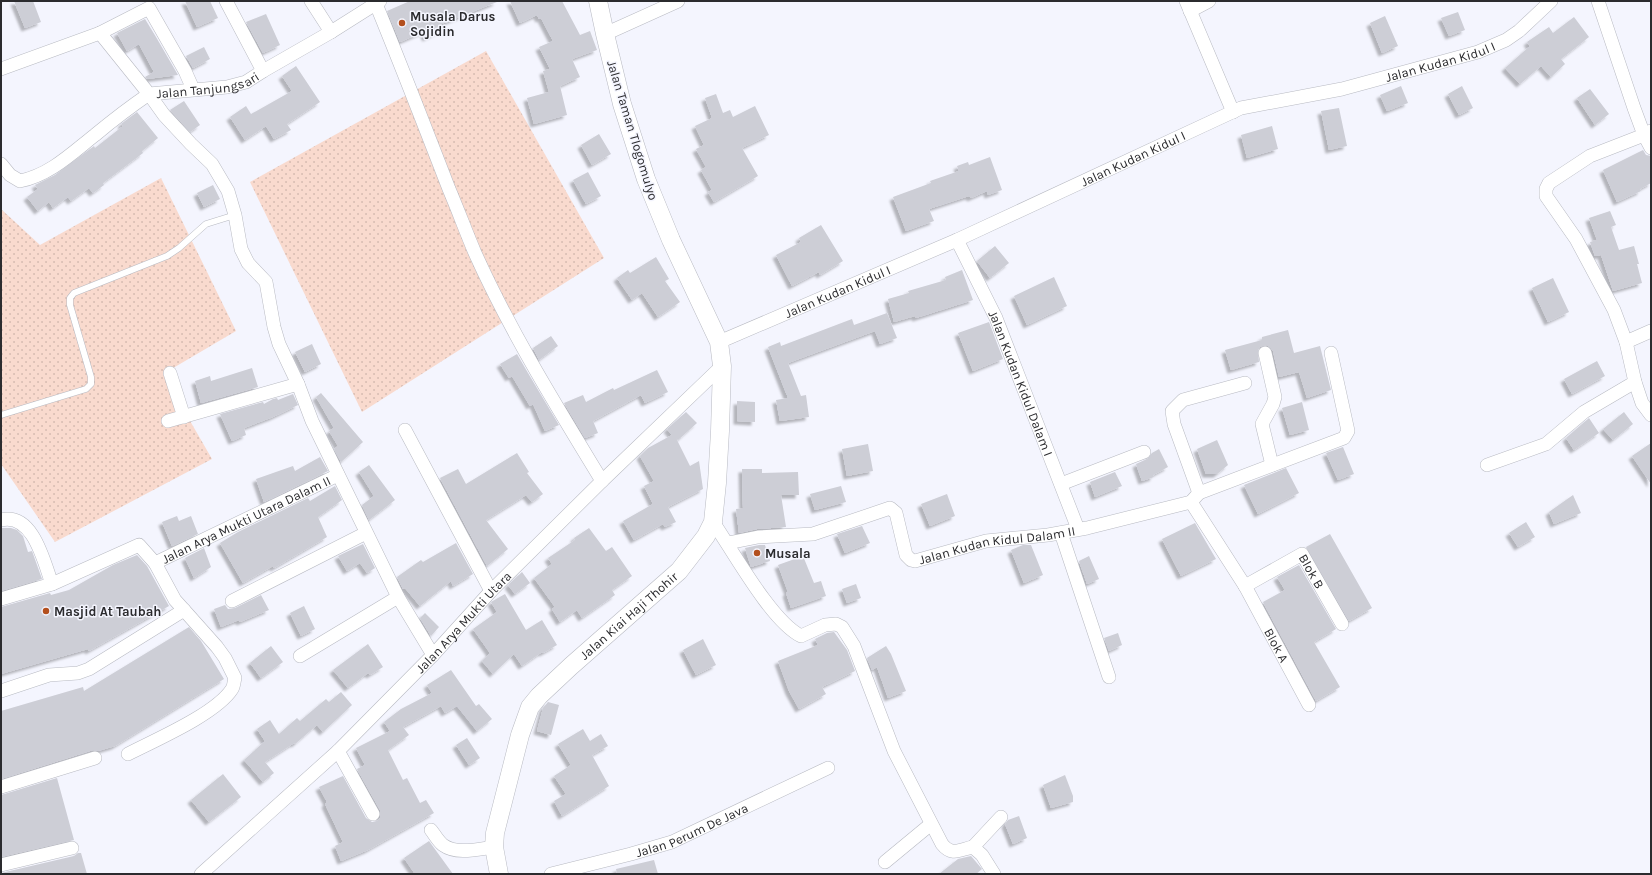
<svg xmlns="http://www.w3.org/2000/svg" width="1652" height="875" viewBox="0 0 1652 875" font-family="Karla,sans-serif">
	<style>
		.grass { fill: url(#grass-dots) }
		.building { fill: #cdced6; filter: url(#shadow) }
		.lines { fill: none; stroke-linecap: round; stroke-linejoin: round }
		.lane-casing { stroke: #b8bac2; stroke-width: 7 }
		.street-casing { stroke: #b8bac2; stroke-width: 14 }
		.secondary-casing { stroke: #b8bac2; stroke-width: 19 }
		.lane { stroke: #fff; stroke-width: 6 }
		.street { stroke: #fff; stroke-width: 13 }
		.secondary { stroke: #fff; stroke-width: 18 }
		.poi-dot { fill: #b34f1d; stroke: #f4f5fe; stroke-width: 1.5 }
		.labels { text-anchor: middle; stroke-width: 3; stroke-linejoin: round; paint-order: stroke }
		.poi-label { font-size: 13px; font-weight: bold; fill: #2b2b2e; stroke: #f4f5fe; text-anchor: start }
		.street-label { font-size: 13px; fill: #2b2b2e; stroke: #f4f5fe }
	</style>
	<defs>
		<pattern id="grass-dots" width="8" height="8" patternUnits="userSpaceOnUse"><rect width="8" height="8" fill="#f9dace"/><path d="M2 2h.1M6 6h.1" fill="none" stroke="#d6bbb1" stroke-width="1.8" stroke-linecap="round"/></pattern>
		<filter id="shadow"><feDropShadow dx="-3.5" dy="3.5" stdDeviation="1" flood-color="#0004"/></filter>
	</defs>
	<rect width="100%" height="100%" fill="#f4f5fe"/>
	<path class="grass" d="M486 51 604 258 362 412 250 182Z
		M161 178 236 331 163 374 212 459 55 542 1 464V209L40 245Z"/>
	<path class="building" d="M14 1H33L41 22 25 28Z
		M185 1H210L218 18 197 27Z
		M410 1H496L497 2 439 25 442 30 426 38 423 32 400 42 387 11Z
		M510 1H562L580 35 590 31 597 50 572 59 580 77 560 86 567 115 534 124 527 98 549 92 543 71 550 69 539 47 553 41 541 18 539 19 537 15 520 23Z
		M1458 12 1465 30 1449 36 1441 18Z
		M266 14 280 45 263 53 246 22Z
		M1385 16 1398 46 1382 53 1370 23Z
		M1574 17 1589 37 1561 59 1565 64 1551 77 1541 66 1520 84 1505 68 1530 46 1527 42 1549 27 1553 33Z
		M145 19 156 37 178 75 147 79 145 77 154 72 139 44 127 51 117 33Z
		M204 47 210 59 193 68 186 56Z
		M296 66 320 102 287 124 291 130 274 139 266 126 245 140 230 117 246 106 251 114 292 91 282 76Z
		M1401 86 1408 103 1387 111 1380 95Z
		M1462 86 1473 108 1459 115 1448 94Z
		M1590 89 1609 114 1595 125 1577 98Z
		M716 94 723 113 730 110 733 117 755 106 769 135 742 148 758 176 714 202 708 192 712 190 701 170 706 167 696 149 704 145 695 126 712 118 705 98Z
		M184 101 200 125 190 132 170 110Z
		M1339 108 1347 146 1329 150 1321 111Z
		M137 112 158 138 142 151 143 153 103 183 104 185 93 193 89 188 71 201 68 197 53 208 49 202 38 211 27 197 38 189 35 185 55 175 94 146 95 148 123 126 121 124Z
		M1272 126 1278 149 1247 158 1241 135Z
		M599 134 611 154 592 165 581 145Z
		M1643 150 1646 155 1651 156V183L1640 189 1641 191 1617 202 1603 170Z
		M990 157 1002 190 988 195 987 191 971 198 969 196 929 209 934 221 906 231 893 197 931 183 930 181 959 171 957 166 968 162 969 165Z
		M588 172 601 196 586 204 573 180Z
		M213 185 220 199 204 207 197 193Z
		M1610 211 1616 225 1611 227 1619 250 1634 246 1639 264H1637L1642 283 1613 291 1601 255 1595 256 1590 242 1597 240 1589 218Z
		M821 225 843 261 820 275 819 272 792 286 776 255 801 242 799 238Z
		M995 246 1009 263 990 278 977 261Z
		M656 257 669 279 665 281 680 302 658 317 642 293 632 300 617 278 628 270 630 273Z
		M962 270 973 300 916 318 915 316 894 322 888 299 909 293 908 291 946 280 945 277Z
		M1054 277 1067 306 1027 325 1014 296Z
		M1553 278 1569 312 1548 322 1532 288Z
		M887 313 897 338 880 344 875 331 788 363 801 396 806 395 809 417 780 421 776 400 788 398 768 347 780 342 781 346 852 319 854 325Z
		M989 322 1003 359 973 371 958 333Z
		M1288 330 1294 353 1320 346 1331 390 1307 398 1299 372 1279 377 1273 351 1267 345 1260 347 1258 350 1259 362 1231 370 1225 350 1262 340V337Z
		M551 336 558 346 539 360 533 348Z
		M312 344 321 364 305 372 295 352Z
		M517 354 528 373 559 425 545 431 533 404 530 406 512 376 509 378 500 364Z
		M1597 361 1605 376 1572 394 1564 379Z
		M252 368 258 387 201 403 195 381 210 376 211 381Z
		M657 370 668 392 645 403 641 395 593 421 598 433 585 438 564 403 583 395 586 402 613 388 614 390Z
		M321 393 363 442 341 462 334 449 338 446 329 431 334 428 316 397Z
		M293 394 298 405 273 417 244 428 246 435 232 441 220 414 263 402 264 404 273 399 277 398 278 400Z
		M737 401 755 402V422L737 421Z
		M1302 402 1309 430 1290 435 1282 408Z
		M686 412 697 423 678 440 676 438 690 466 699 461 703 489 668 507 676 522 665 527 663 524 634 540 623 521 653 504 644 486 654 481 640 456 648 448 672 435 667 429Z
		M1624 412 1633 424 1613 440 1603 429Z
		M1589 418 1599 433 1574 450 1566 438Z
		M1217 440 1228 465 1217 474H1206L1197 449Z
		M1651 443V484L1632 456Z
		M868 444 873 471 847 476 842 449Z
		M1343 447 1354 474 1338 480 1326 453Z
		M1159 449 1168 467 1153 475 1154 477 1142 481 1136 464 1147 459 1152 453Z
		M517 453 529 472 527 473 543 494 532 502 526 495 486 520 508 549 487 566 440 478 458 469 466 484Z
		M320 457 328 471 264 502 256 479 293 466 295 471Z
		M369 465 395 500 369 520 362 505 374 496 359 472Z
		M1286 468 1299 493 1258 514 1244 485Z
		M742 469H762V473L798 472 799 495H781L786 527 757 529 739 533 736 509 743 508Z
		M1115 472 1122 486 1095 497 1090 482Z
		M335 486 342 500 318 517 327 537 274 568 273 566 243 583 220 543 238 532 308 498 310 501Z
		M841 486 846 502 815 510 810 494Z
		M947 494 955 516 930 526 921 504Z
		M1573 495 1581 513 1554 524 1549 512Z
		M177 516 179 521 191 516 198 534 172 546 162 522Z
		M1526 522 1535 537 1518 547 1509 533Z
		M1195 523 1216 559 1181 576 1162 539Z
		M862 526 870 543 845 553 837 534Z
		M1 528H11L17 530 23 536 28 552 32 551 42 579 1 591Z
		M589 528 606 551 612 547 632 576 612 590 615 595 582 618 577 610 560 622 552 609 555 607 534 578 552 564 548 558 575 540 574 538Z
		M1330 534 1372 608 1349 621 1306 547Z
		M456 543 473 574 453 586 451 581 420 606 405 588 403 589 397 577 421 560 423 562Z
		M363 544 375 568 367 573 360 563 347 571 338 556Z
		M759 545H765L770 561 751 567 745 548Z
		M1023 545H1031L1043 575 1024 583 1011 550Z
		M204 548 211 567 194 578 185 558Z
		M137 555 147 566 169 606 89 651 88 649 1 674V607L50 593 51 595 69 590 113 565Z
		M803 556 814 583 821 581 826 596 791 608 786 593 788 592 778 565Z
		M1089 556 1099 579 1087 584 1079 561Z
		M1299 565 1336 629 1314 642 1340 687 1316 701 1263 602 1285 590 1277 577Z
		M522 572 530 583 515 594 508 585Z
		M856 584 861 598 847 603 842 589Z
		M505 594 526 630 542 620 557 645 543 653 542 652 522 666 514 654 493 674 482 661 490 653 473 629 497 612 491 602Z
		M261 595 269 610 240 622 239 620 221 627 214 609 225 605 228 609 235 608Z
		M304 606 315 629 301 636 290 613Z
		M425 613 439 627 431 636 420 618Z
		M189 627 201 641 224 679 115 746 98 751 93 750 1 779V711L83 687 84 691Z
		M834 632 847 650 855 671 822 687 826 694 799 709 789 691 778 661 818 645 815 639 827 633Z
		M1118 633 1122 645 1109 651 1104 638Z
		M703 639 716 665 696 675 683 650Z
		M368 644 383 667 370 675 368 673 348 688 333 670Z
		M271 646 283 662 261 678 250 663Z
		M886 646 891 654 906 691 888 698 877 667 872 670 867 658Z
		M451 670 476 706 479 704 492 719 477 731 457 706 445 713 441 706 403 727 409 735 388 750 403 780 407 778 420 803 426 800 434 813 368 850 341 861 335 846 343 842 325 804 327 802 319 787 343 776 366 818 372 822 377 821 380 818V810L357 769 365 765 356 748 390 731 384 722 401 709 432 693 427 685Z
		M341 692 352 705 323 732 317 725 295 744 294 743 265 762 274 773 263 782 244 760 265 741 257 729 270 720 279 734 297 718 300 721 326 699 329 702Z
		M548 702 559 705 551 735 537 731 543 708Z
		M583 729 590 741 601 734 608 746 592 755 609 786 562 816 554 801 566 794 554 776 571 765 558 744Z
		M467 738 480 758 469 765 456 745Z
		M223 774 241 797 209 822 191 800Z
		M1065 775 1073 796V802L1051 808 1043 785Z
		M57 778 74 840 1 857V795Z
		M1019 816 1027 838 1013 844 1005 824 1008 820Z
		M429 841 453 874H415L404 858Z
		M78 853H81L87 874H1V873L74 856Z
		M971 856 982 869 976 874H939L958 859Z
		M654 860 658 874H617L616 869Z"/>
	<g class="lines">
		<g class="lane-casing">
			<path id="lane" d="M1 415 86 389 91 384V377L70 305V298L74 293 167 256 179 248 206 224 235 215"/>
		</g>
		<g class="street-casing">
			<g id="street">
				<path d="M226 1 263 71"/>
				<path d="M311 1 331 32"/>
				<path d="M1186 1 1233 112"/>
				<path d="M1598 1 1634 108 1644 135 1590 156 1549 183 1546 189V196L1576 239 1614 310 1626 342 1635 382 1642 403 1651 415"/>
				<path d="M376 4C401 65 425 127 449 189 458 210 466 232 475 253 511 333 557 407 602 481"/>
				<path d="M1190 11 1209 1"/>
				<path d="M100 33 149 8 185 71 193 89"/>
				<path d="M605 34 678 1"/>
				<path id="s1" d="M1 69 100 33 149 94 227 87 246 82 263 71 331 32 380 1"/>
				<path d="M1651 131 1644 135 1651 148"/>
				<path d="M1 164 10 175 20 181C50 175 72 153 95 135 113 120 130 107 149 94L164 115 191 144 212 164 228 191 235 215 241 249 248 263 266 282 274 327 279 344 298 384 312 421 398 597 433 655"/>
				<path id="s2" d="M957 240 996 318 1078 529"/>
				<path id="s3" d="M719 342 957 240 1241 108 1342 89 1478 52 1506 40 1519 31 1551 1"/>
				<path d="M1626 342 1651 331"/>
				<path d="M1265 353 1275 397 1273 404 1262 424 1272 465"/>
				<path d="M170 373 184 417"/>
				<path d="M168 421 298 384"/>
				<path d="M405 430 491 591"/>
				<path d="M1487 465 1546 444 1584 412 1635 382"/>
				<path d="M1061 484 1144 452"/>
				<path d="M1199 493 1174 424 1172 411 1183 400 1245 383"/>
				<path id="s4" d="M1191 502 1245 586 1309 705"/>
				<path d="M1 520C33 512 44 562 52 584"/>
				<path d="M713 522C733 551 771 621 801 636L825 625 836 624 842 627 854 646 894 751 942 844C952 857 961 849 973 847L982 855 994 874"/>
				<path d="M1061 533 1109 677"/>
				<path id="s5" d="M728 543 758 537 813 534 890 508 896 513 906 555 911 560 915 561 986 541 1048 535 1087 528 1191 502 1199 493 1344 438 1348 431 1331 353"/>
				<path id="s6" d="M155 563 338 475"/>
				<path id="s7" d="M1245 586 1302 554 1342 624"/>
				<path d="M1 599 52 584 139 545 155 563 175 600 184 610 89 669 78 673 49 675 1 691"/>
				<path d="M232 601 366 533"/>
				<path d="M300 656 398 597"/>
				<path d="M338 751 373 814"/>
				<path d="M128 754C155 740 216 714 232 689 234 686 234 681 235 678L225 658 217 647 184 610"/>
				<path d="M1 787 95 758"/>
				<path d="M431 830C435 835 438 841 443 845 457 855 478 849 494 847"/>
				<path d="M973 847 1001 817"/>
				<path d="M885 862 931 824"/>
				<path d="M1 865 72 848"/>
				<path id="s8" d="M201 874 338 751 433 655 491 591 602 481 722 366"/>
				<path id="s9" d="M551 874 631 854 672 842 828 768"/>
			</g>
		</g>
		<g class="secondary-casing">
			<g id="secondary">
				<path id="s10" d="M499 874 494 847 495 833 520 735 530 707 539 696 571 666 679 571 706 536 713 522 717 483 720 431 722 366 719 342 671 240 646 179 622 104 605 34 598 1"/>
			</g>
		</g>
		<use href="#lane" class="lane"/>
		<use href="#street" class="street"/>
		<use href="#secondary" class="secondary"/>
	</g>
	<g class="poi-dot">
		<circle cx="402" cy="23" r="4"/>
		<circle cx="757" cy="553" r="4"/>
		<circle cx="46" cy="611" r="4"/>
	</g>
	<g class="labels">
		<g class="poi-label">
			<text x="410" y="21">Musala Darus<tspan x="410" dy="15">Sojidin</tspan></text>
			<text x="765" y="558">Musala</text>
			<text x="54" y="616">Masjid At Taubah</text>
		</g>
		<g class="street-label">
			<text dy="5" stroke="none"><textPath href="#s3" startOffset="777">Jalan Kudan Kidul I</textPath></text>
			<text dy="5" stroke="none"><textPath href="#s1" startOffset="243">Jalan Tanjungsari</textPath></text>
			<text transform="translate(633 130) rotate(73)" y="5">Jalan Taman Tlogomulyo</text>
			<text dy="5" stroke="none"><textPath href="#s3" startOffset="453">Jalan Kudan Kidul I</textPath></text>
			<text dy="5" stroke="none"><textPath href="#s3" startOffset="129">Jalan Kudan Kidul I</textPath></text>
			<text dy="5" stroke="none"><textPath href="#s2" startOffset="157">Jalan Kudan Kidul Dalam I</textPath></text>
			<text dy="5" stroke="none"><textPath href="#s6" startOffset="101">Jalan Arya Mukti Utara Dalam II</textPath></text>
			<text dy="5" stroke="none"><textPath href="#s5" startOffset="313">Jalan Kudan Kidul Dalam II</textPath></text>
			<text dy="5" stroke="none"><textPath href="#s7" startOffset="85">Blok B</textPath></text>
			<text dy="5" stroke="none"><textPath href="#s10" startOffset="307">Jalan Kiai Haji Thohir</textPath></text>
			<text dy="5" stroke="none"><textPath href="#s8" startOffset="364">Jalan Arya Mukti Utara</textPath></text>
			<text dy="5" stroke="none"><textPath href="#s4" startOffset="167">Blok A</textPath></text>
			<text dy="5" stroke="none"><textPath href="#s9" startOffset="148">Jalan Perum De Java</textPath></text>
		</g>
	</g>
	<rect width="1652" height="875" fill="none" stroke="#2b2b2e" stroke-width="4"/>
</svg>
